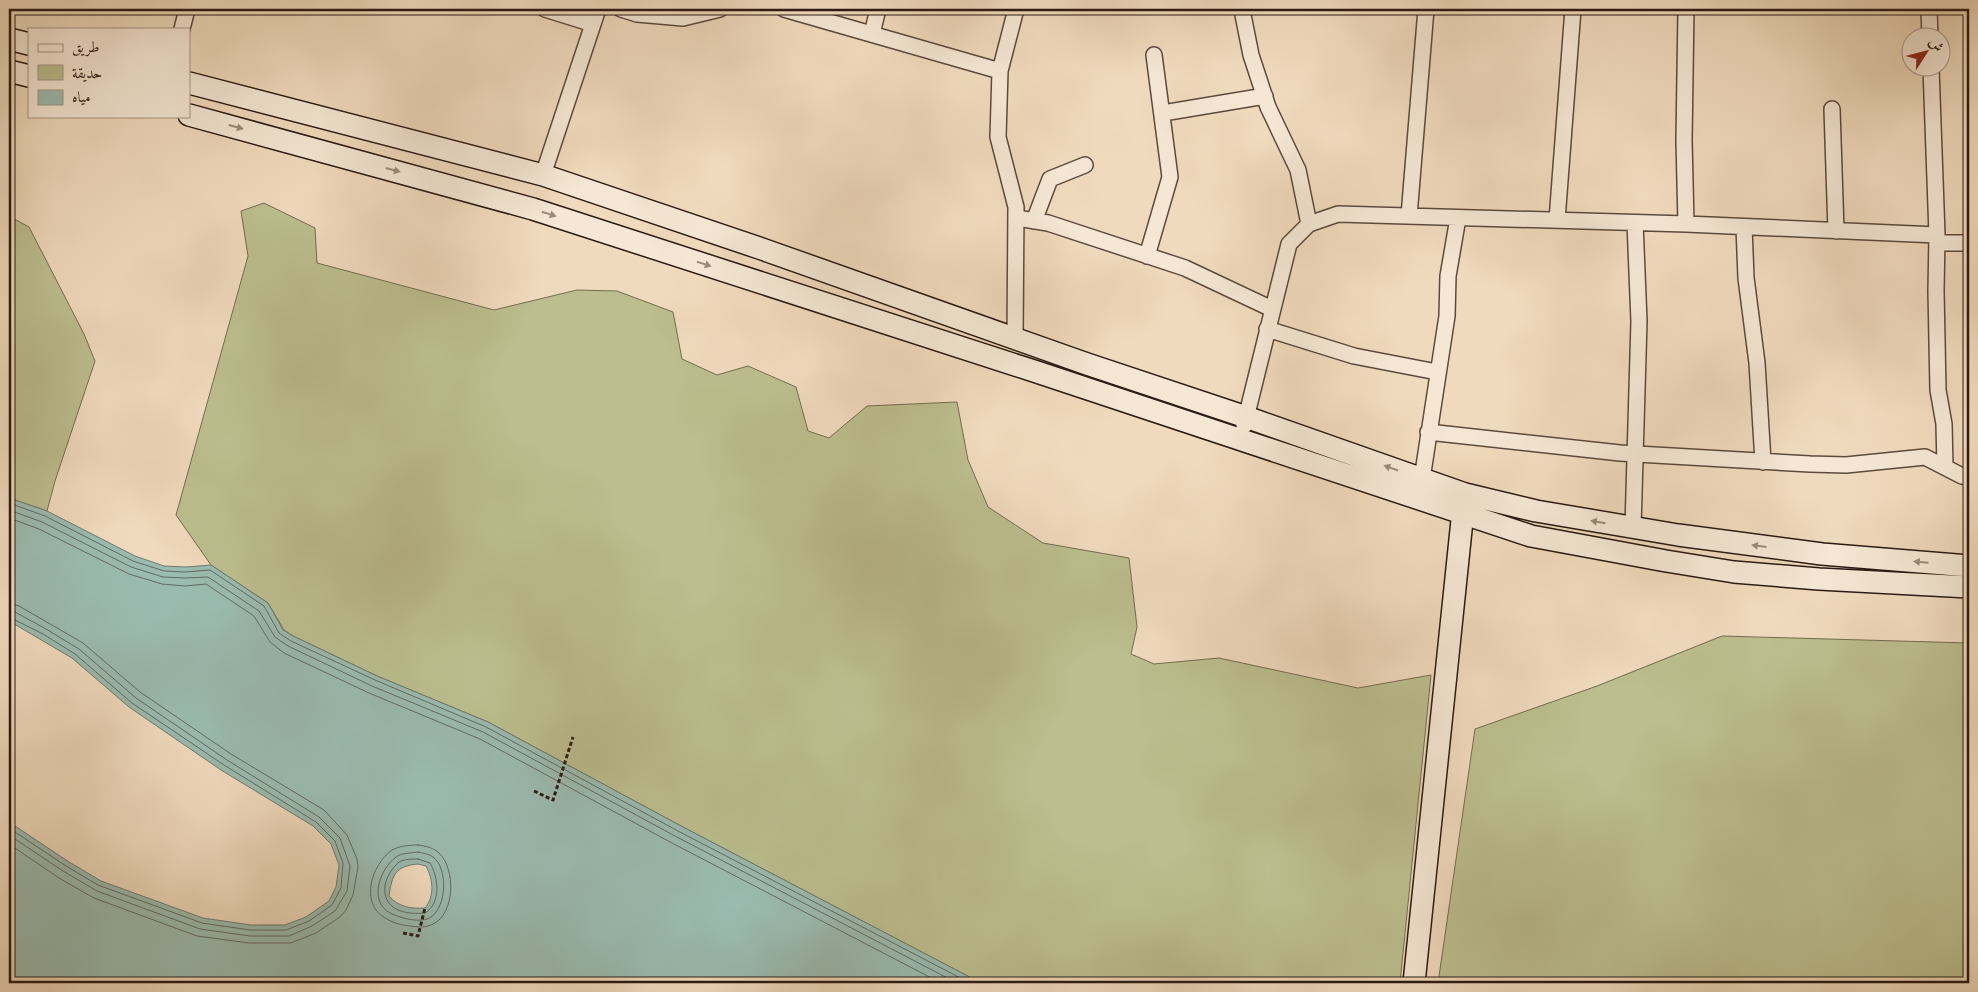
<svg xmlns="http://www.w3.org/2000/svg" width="1978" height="992" viewBox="0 0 1978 992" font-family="'IM FELL English',Amiri,serif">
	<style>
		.green { fill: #bcbe8f; stroke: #746c51 }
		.water { fill: #9abbb0; stroke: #6e7b71; fill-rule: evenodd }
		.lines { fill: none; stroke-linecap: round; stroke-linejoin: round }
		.shore { stroke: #626a62; stroke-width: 1 }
		.street-casing { stroke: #5c4a3e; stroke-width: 18 }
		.secondary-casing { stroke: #2b1a13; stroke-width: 24 }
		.path { stroke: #2b1a13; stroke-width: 3; stroke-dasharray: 4 2.5; stroke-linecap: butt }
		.street { stroke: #f5e7d4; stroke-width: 15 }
		.secondary { stroke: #f5e7d4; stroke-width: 21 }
		.oneway { fill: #9a8b7d }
	</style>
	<rect width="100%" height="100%" fill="#f0dabd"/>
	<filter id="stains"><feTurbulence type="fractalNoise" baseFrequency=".004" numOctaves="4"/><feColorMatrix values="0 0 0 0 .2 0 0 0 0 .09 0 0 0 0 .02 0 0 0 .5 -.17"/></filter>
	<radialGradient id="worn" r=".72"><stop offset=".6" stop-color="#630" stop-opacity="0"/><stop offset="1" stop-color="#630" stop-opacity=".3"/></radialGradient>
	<path class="green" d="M264 203 315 228 317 263 494 310 577 290 617 291 673 312 682 359 717 375 748 366 796 387 808 431 829 438 867 406 957 402 968 460 988 507 1043 543 1129 558 1137 627 1131 654 1154 664 1219 658 1358 688 1431 675 1400 983H981L681 826 488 722 377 676 293 636 284 630 268 603 211 565 176 515 248 256 241 211Z
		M9 216 29 227 84 334 95 361 55 481 47 511 9 498Z
		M1722 636 1969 643V983H1438L1475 729 1597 686Z"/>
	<path class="water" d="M9 498 47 511 135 556 164 566 186 567 211 565 268 603 283 630 293 636 377 676 488 722 681 826 981 983H9V822L69 862 101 881 203 918 251 925H285L306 917 329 901 336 887 339 865 331 844 313 826 221 770 129 707 72 658 9 621ZM418 864 426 866C433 879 435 896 425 908 412 909 398 907 389 896 392 874 396 866 418 864Z"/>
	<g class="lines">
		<path class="shore" d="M9 503 45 516 133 561 164 571 185 572 210 570 264 606 279 633 291 641 375 680 486 727 678 831 970 983
			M9 510 42 522 131 567 163 577 185 578 208 577 259 611 275 637 288 646 372 686 483 732 675 836 957 983
			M9 518 39 529 129 574 162 584 185 586 206 584 254 616 270 642 284 653 369 693 480 739 672 843 941 983
			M9 603 19 606 83 643 140 692 231 754 324 810 347 835 357 859 358 867 353 895 346 910 340 917 316 933 291 943H249L197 936 94 898 59 878 9 844
			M9 611 15 612 46 629 79 649 136 698 227 760 319 817 340 838 350 866 347 891 335 911 312 926 289 936H250L200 929 97 891 63 871 9 835
			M9 617 43 634 75 654 132 703 224 765 316 822 335 841 343 863 341 888 332 905 309 921 286 930H250L202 923 98 885 66 866 9 828
			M418 845C426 846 434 848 439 853 456 869 455 914 433 924 426 928 418 927 410 926 401 925 393 923 385 918 359 903 372 864 392 850 399 846 410 845 418 845Z
			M418 852C423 853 429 854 433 857 448 868 447 906 431 917 421 924 400 918 390 913 368 901 380 869 396 857 401 853 411 853 418 852Z
			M418 859 430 863C438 876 442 903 425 913 405 915 382 910 385 885 387 876 392 868 399 862 404 859 412 859 418 859Z"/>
		<g class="street-casing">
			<path id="street" d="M545 9 593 24
				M621 9 637 14 683 18 720 9
				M784 9 1000 71
				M1244 9 1243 15 1251 55 1268 107 1298 170 1309 224
				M1929 9 1930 38
				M182 29 187 9
				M872 34 878 9
				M1832 109 1836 231
				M1163 113 1265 96
				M543 175 598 9
				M1409 216 1426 9
				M1016 218 1048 223 1185 268 1272 309
				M1557 220 1573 9
				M1034 221 1050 179 1085 165
				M1686 224 1684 140 1686 9
				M1744 227 1746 278 1757 363 1763 462
				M1937 235 1936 291 1938 390 1944 424 1945 467
				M1937 243H1969
				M1147 256 1170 177 1154 55
				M1267 329 1354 356 1437 372
				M1015 339 1016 207 998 137 1000 71 1016 9
				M1244 426 1289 244 1309 224 1338 214 1686 224 1937 235 1931 68
				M1428 432 1620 453 1810 464 1846 465 1925 457 1962 476 1969 477
				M1422 479 1447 316 1448 276 1458 218
				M1633 527 1639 321 1635 223"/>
		</g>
		<g class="secondary-casing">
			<path id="secondary" d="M9 39 29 44
				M9 71 29 76
				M189 83 543 175 762 249 1087 364 1246 417 1465 494 1536 511 1678 535 1822 554 1969 566
				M189 115 533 209 1037 372 1531 536 1666 561 1734 572 1819 579 1969 587
				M1414 983 1464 501"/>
		</g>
		<path class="path" d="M534 791 553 800 573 737
			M403 933 418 936 425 908"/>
		<use href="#street" class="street"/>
		<use href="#secondary" class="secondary"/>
	</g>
	<defs><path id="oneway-solid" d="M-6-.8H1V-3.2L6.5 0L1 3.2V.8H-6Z" transform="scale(1.25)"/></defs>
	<g class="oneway">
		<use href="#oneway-solid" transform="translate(236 127) rotate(15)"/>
		<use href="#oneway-solid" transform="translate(393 170) rotate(15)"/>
		<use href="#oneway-solid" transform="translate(549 214) rotate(18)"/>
		<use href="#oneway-solid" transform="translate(704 264) rotate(18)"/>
		<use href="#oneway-solid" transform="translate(1391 468) rotate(-161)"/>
		<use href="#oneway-solid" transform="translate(1598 522) rotate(-170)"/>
		<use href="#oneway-solid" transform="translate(1759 546) rotate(-173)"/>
		<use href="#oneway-solid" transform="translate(1921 562) rotate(-175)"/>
	</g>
	<rect width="1978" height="992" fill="none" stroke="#f0dabd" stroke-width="30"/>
	<rect x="10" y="10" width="1958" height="972" fill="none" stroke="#2b1a13" stroke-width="2.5"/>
	<rect x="15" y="15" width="1948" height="962" fill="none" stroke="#2b1a13"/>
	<rect x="28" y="28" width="162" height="90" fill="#f5e7d4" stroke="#a49587"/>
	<rect x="38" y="44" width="25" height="8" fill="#f5e7d4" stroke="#a49587"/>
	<text x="72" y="52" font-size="15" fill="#2b1a13">طريق</text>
	<rect x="38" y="65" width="25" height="15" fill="#bcbe8f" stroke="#a49587"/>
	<text x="72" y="78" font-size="15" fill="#2b1a13">حديقة</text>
	<rect x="38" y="90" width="25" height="15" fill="#9abbb0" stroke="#a49587"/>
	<text x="72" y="102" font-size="15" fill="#2b1a13">مياه</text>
	<g transform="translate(1926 52) rotate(54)"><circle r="24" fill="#f5e7d4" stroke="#a49587"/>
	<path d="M0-4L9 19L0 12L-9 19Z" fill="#8f2418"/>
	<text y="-8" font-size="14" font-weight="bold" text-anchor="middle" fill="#2b1a13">ش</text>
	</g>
	<rect width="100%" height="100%" filter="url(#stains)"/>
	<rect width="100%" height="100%" fill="url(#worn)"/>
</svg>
